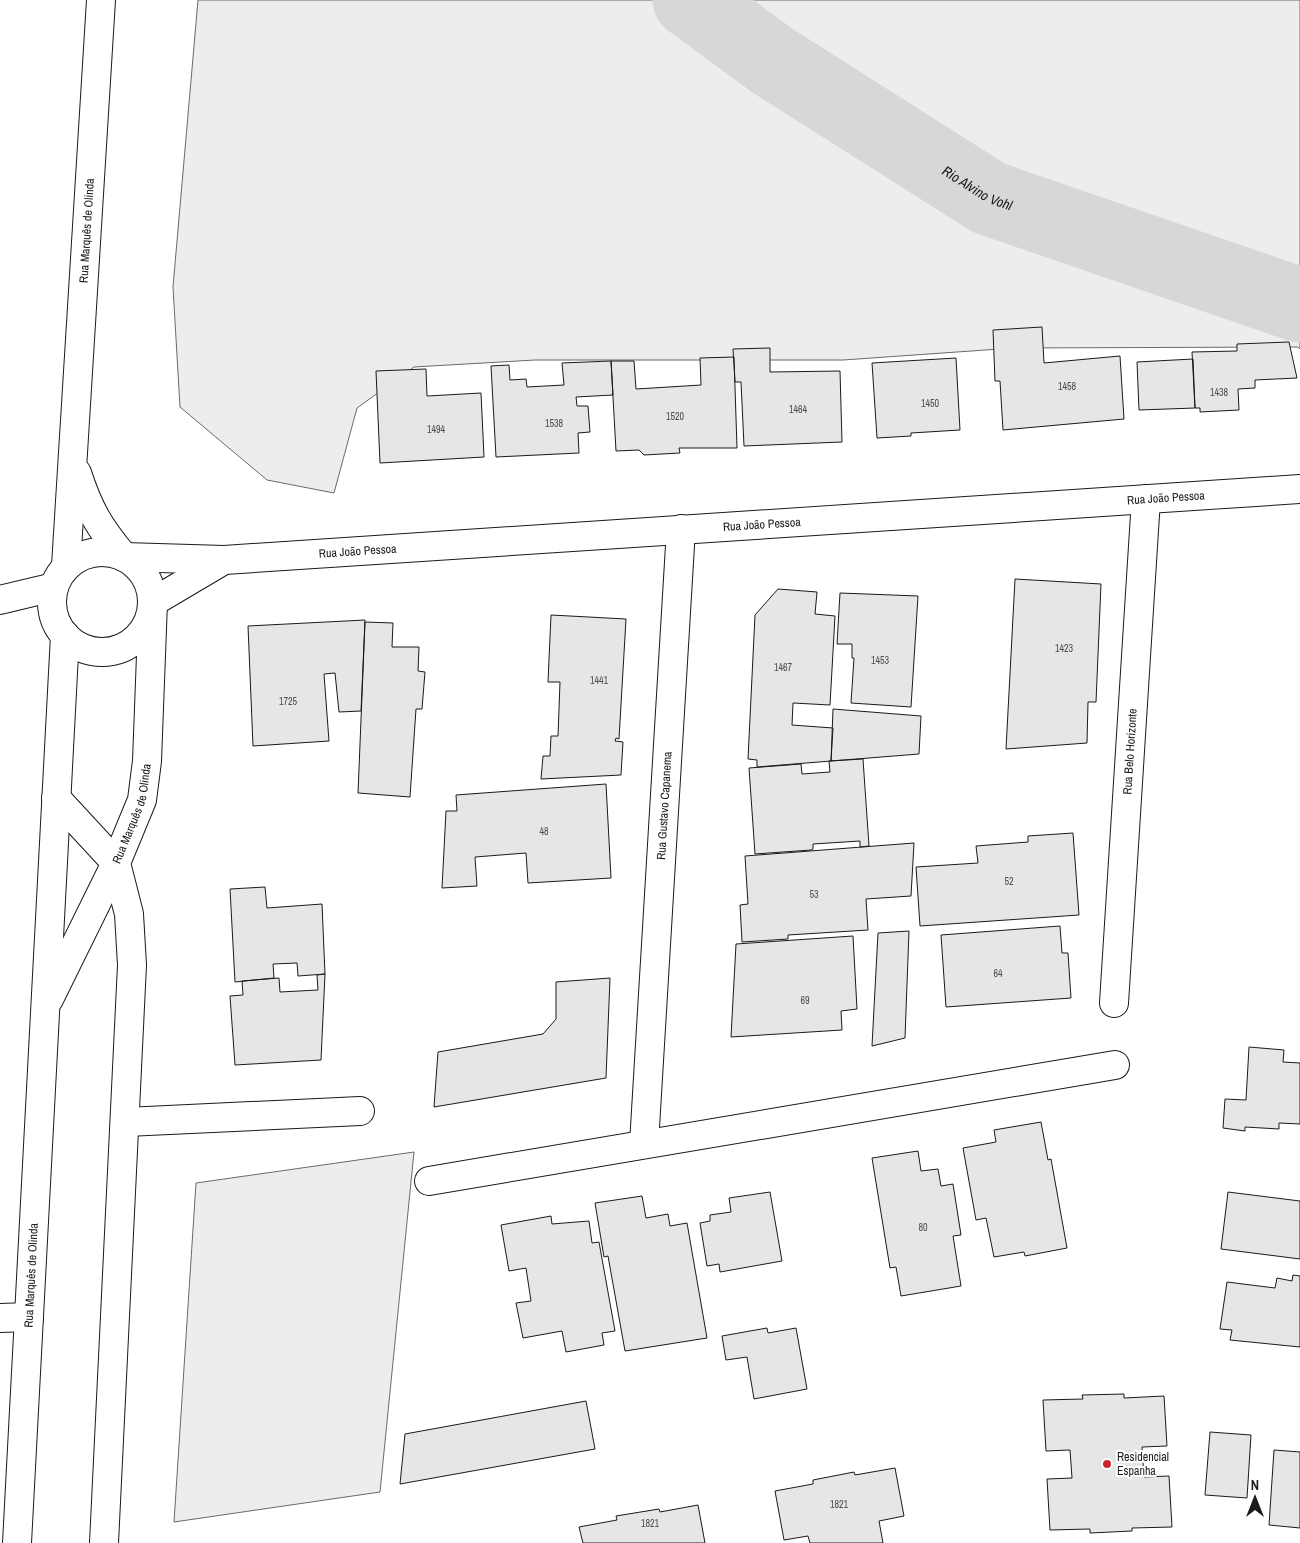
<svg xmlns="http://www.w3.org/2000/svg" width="1300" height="1543" viewBox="0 0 1300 1543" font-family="'Archivo Narrow',sans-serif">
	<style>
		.built { fill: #ededed; stroke: #6a6a6a }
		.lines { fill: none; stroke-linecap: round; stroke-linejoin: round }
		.river { stroke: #d7d7d7; stroke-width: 75 }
		.building { fill: #e6e6e6; stroke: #1a1a1a }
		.minor-casing { stroke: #1a1a1a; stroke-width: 30 }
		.major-casing { stroke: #1a1a1a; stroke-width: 30 }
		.minor { stroke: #fff; stroke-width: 28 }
		.major { stroke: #fff; stroke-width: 28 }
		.poi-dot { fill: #c62828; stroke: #fff; stroke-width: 2 }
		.labels { text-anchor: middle; stroke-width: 4; stroke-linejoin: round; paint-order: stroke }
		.number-label { font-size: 10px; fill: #4d4d4d }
		.street-label { font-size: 12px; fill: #1a1a1a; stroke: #fff }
		.poi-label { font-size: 12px; fill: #1a1a1a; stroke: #fff; text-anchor: start }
		.water-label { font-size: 14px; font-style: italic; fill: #1a1a1a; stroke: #fff }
	</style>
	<rect width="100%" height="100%" fill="#fff"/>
	<path class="built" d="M198 0H1300V349L1298 347 1014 348 843 360H535L414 367 357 408 334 493 267 480 180 407 173 287Z
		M414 1152 380 1492 174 1522 196 1183Z"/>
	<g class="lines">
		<path class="river" id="s1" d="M690 0 773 61 989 198 1300 305"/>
	</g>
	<path class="building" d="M1042 327 1044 363 1120 356 1124 419 1003 430 1000 381H995L993 330Z
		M1289 342 1297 378 1255 380V388L1238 389 1239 410 1200 412V408H1195L1192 352 1237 351V344Z
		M770 348V372L840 371 842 442 744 446 741 382H735L733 349Z
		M734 357 737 448H679L680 453 644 455 639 450 616 451 611 361H634L636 389 701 385 700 358Z
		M956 358 960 430 911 433V436L877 438 872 363Z
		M1193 359 1195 408 1139 410 1137 362Z
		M611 361 613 395 576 397 577 406H588L590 432 578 433 579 453 496 457 491 366 509 365 510 380 526 379 527 387 564 385 562 363Z
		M426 369 427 396 481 393 484 457 380 463 376 371Z
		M1015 579 1101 584 1096 702H1088L1087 743 1006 749Z
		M778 589 817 592 815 614 835 616 830 705 793 703 792 725 833 728 831 761 757 767V760L748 759 755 615Z
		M840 593 918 596 911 707 851 703 854 658H852V644H837Z
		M551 615 626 619 619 739 616 738 615 741 623 742 621 775 541 779 543 756H550L551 736H558L560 682H548Z
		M365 620 361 711 339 712 335 673 324 674 329 741 253 746 248 626Z
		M365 622 393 623 392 647H419L418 671 425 672 422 709H416L410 797 358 793Z
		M833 709 921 716 919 754 831 761Z
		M863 759 869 846 860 847V841L813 844V849L811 850 755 854 749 768 801 764 802 774 830 772 829 761Z
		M606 784 611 878 528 883 526 853 475 857 477 886 442 888 446 811H457L456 795Z
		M1073 833 1079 915 920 926 916 867 978 863 976 846 1028 842V836Z
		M914 843 911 896 866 899 868 930 788 935V939L742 942 740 905 748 904 745 856Z
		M265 887 267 908 322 904 325 974 298 976 297 963 273 964 274 978 235 982 230 889Z
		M1060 926 1062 953H1068L1071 998 946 1007 941 935Z
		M909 931 905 1038 872 1046 878 933Z
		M853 936 857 1009 841 1011 842 1030 731 1037 736 944Z
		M325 974 321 1060 235 1065 230 996 243 995 242 981 279 978 280 992 318 990 317 975Z
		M610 978 606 1078 434 1107 438 1052 543 1034 556 1019V982Z
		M1249 1047 1284 1050 1283 1062 1300 1063V1124L1279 1123V1129L1245 1127V1131L1223 1128 1225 1099 1246 1100Z
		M1041 1122 1048 1160 1051 1159 1067 1248 1025 1256 1024 1252 994 1257 986 1218 976 1220 963 1148 996 1142 994 1130Z
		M918 1151 921 1171 938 1169 941 1186 953 1184 961 1235 953 1236 961 1286 901 1296 896 1267 890 1268 872 1158Z
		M770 1192 782 1261 720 1272 719 1264 707 1266 700 1223 710 1221V1215L731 1212 729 1198Z
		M1228 1192 1300 1201V1259L1221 1249Z
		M642 1196 646 1218 668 1214 670 1226 687 1223 707 1338 625 1351 608 1256 604 1257 595 1203Z
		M551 1216 552 1224 589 1221 592 1243 599 1242 615 1331 602 1333 604 1345 566 1352 562 1331 523 1338 516 1303 531 1301 526 1268 509 1271 501 1225Z
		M1293 1275 1300 1276V1347L1230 1340 1232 1330 1220 1329 1227 1282 1275 1288 1277 1278 1292 1281Z
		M767 1328 768 1333 796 1328 807 1389 754 1399 747 1357 726 1360 722 1336Z
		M1124 1394V1398L1164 1396 1167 1446 1142 1447 1144 1477 1169 1476 1172 1527 1132 1528V1531L1090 1533V1529L1050 1530 1047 1479 1072 1478 1070 1450 1046 1451 1043 1400 1083 1399 1082 1395Z
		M586 1401 595 1449 400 1484 405 1434Z
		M1210 1432 1251 1435 1247 1498 1205 1495Z
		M1274 1450 1300 1452V1528L1269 1525Z
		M895 1468 904 1516 879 1521 883 1543H810L808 1536 784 1540 775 1491 813 1484V1480L854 1472 855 1475Z
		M698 1505 705 1543H583L579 1527 617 1520 616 1516 659 1509 660 1512Z"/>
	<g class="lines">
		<g class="minor-casing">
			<g id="minor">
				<path id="s2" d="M124 557 224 560 1300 489"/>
				<path d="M0 600 54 587"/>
				<path d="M153 602 224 560"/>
				<path id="s3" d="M1114 1003 1146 499"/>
				<path d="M126 1122 360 1111"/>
				<path id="s4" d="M644 1144 681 529"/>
				<path d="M429 1181 1115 1065"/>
				<path d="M0 1318 29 1317"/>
				<path d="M104 1543 132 965 129 914 116 863"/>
			</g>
		</g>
		<g class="major-casing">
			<g id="major">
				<path d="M77 473C89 510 99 527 124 557"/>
				<circle cx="102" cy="602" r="50"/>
				<path id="s5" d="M66 566 101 0"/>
				<path d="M56 798 116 863"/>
				<path id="s6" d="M49 999 116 863 142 800 147 761 153 602"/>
				<path id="s7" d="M17 1543 65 635"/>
			</g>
		</g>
		<use href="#minor" class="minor"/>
		<use href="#major" class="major"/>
	</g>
	<circle class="poi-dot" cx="1107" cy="1464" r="5"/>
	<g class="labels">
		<g class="number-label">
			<text x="1067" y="390">1458</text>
			<text x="1219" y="396">1438</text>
			<text x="930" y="407">1450</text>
			<text x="798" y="413">1464</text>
			<text x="675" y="420">1520</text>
			<text x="554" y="427">1538</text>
			<text x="436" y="433">1494</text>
			<text x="1064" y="652">1423</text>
			<text x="880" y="664">1453</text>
			<text x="783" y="671">1467</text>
			<text x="599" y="684">1441</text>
			<text x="288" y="705">1725</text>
			<text x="544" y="835">48</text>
			<text x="1009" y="885">52</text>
			<text x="814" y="898">53</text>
			<text x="998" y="977">64</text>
			<text x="805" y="1004">69</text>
			<text x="923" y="1231">80</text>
			<text x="839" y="1508">1821</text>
			<text x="650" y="1527">1821</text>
		</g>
		<g class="street-label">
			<text dy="4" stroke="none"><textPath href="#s5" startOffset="336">Rua Marquês de Olinda</textPath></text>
			<text dy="4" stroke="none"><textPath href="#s2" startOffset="1044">Rua João Pessoa</textPath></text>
			<text dy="4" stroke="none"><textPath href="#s2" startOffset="639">Rua João Pessoa</textPath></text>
			<text dy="4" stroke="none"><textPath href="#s2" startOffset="234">Rua João Pessoa</textPath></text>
			<text dy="4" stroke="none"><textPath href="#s3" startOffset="252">Rua Belo Horizonte</textPath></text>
			<text dy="4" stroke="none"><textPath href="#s4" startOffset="339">Rua Gustavo Capanema</textPath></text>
			<text dy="4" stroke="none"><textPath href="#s6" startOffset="204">Rua Marquês de Olinda</textPath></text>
			<text dy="4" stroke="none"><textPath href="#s7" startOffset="268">Rua Marquês de Olinda</textPath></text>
		</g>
		<g class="poi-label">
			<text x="1117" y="1461">Residencial<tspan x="1117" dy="14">Espanha</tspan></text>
		</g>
		<g class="water-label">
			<text dy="5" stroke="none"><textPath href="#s1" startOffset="344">Rio Alvino Vohl</textPath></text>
		</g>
	</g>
	<g transform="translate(1255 1498)" stroke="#ffffff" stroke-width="4" paint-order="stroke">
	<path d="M0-4L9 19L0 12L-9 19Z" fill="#1a1a1a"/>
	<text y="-8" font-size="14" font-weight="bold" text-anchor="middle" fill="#1a1a1a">N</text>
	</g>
</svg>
